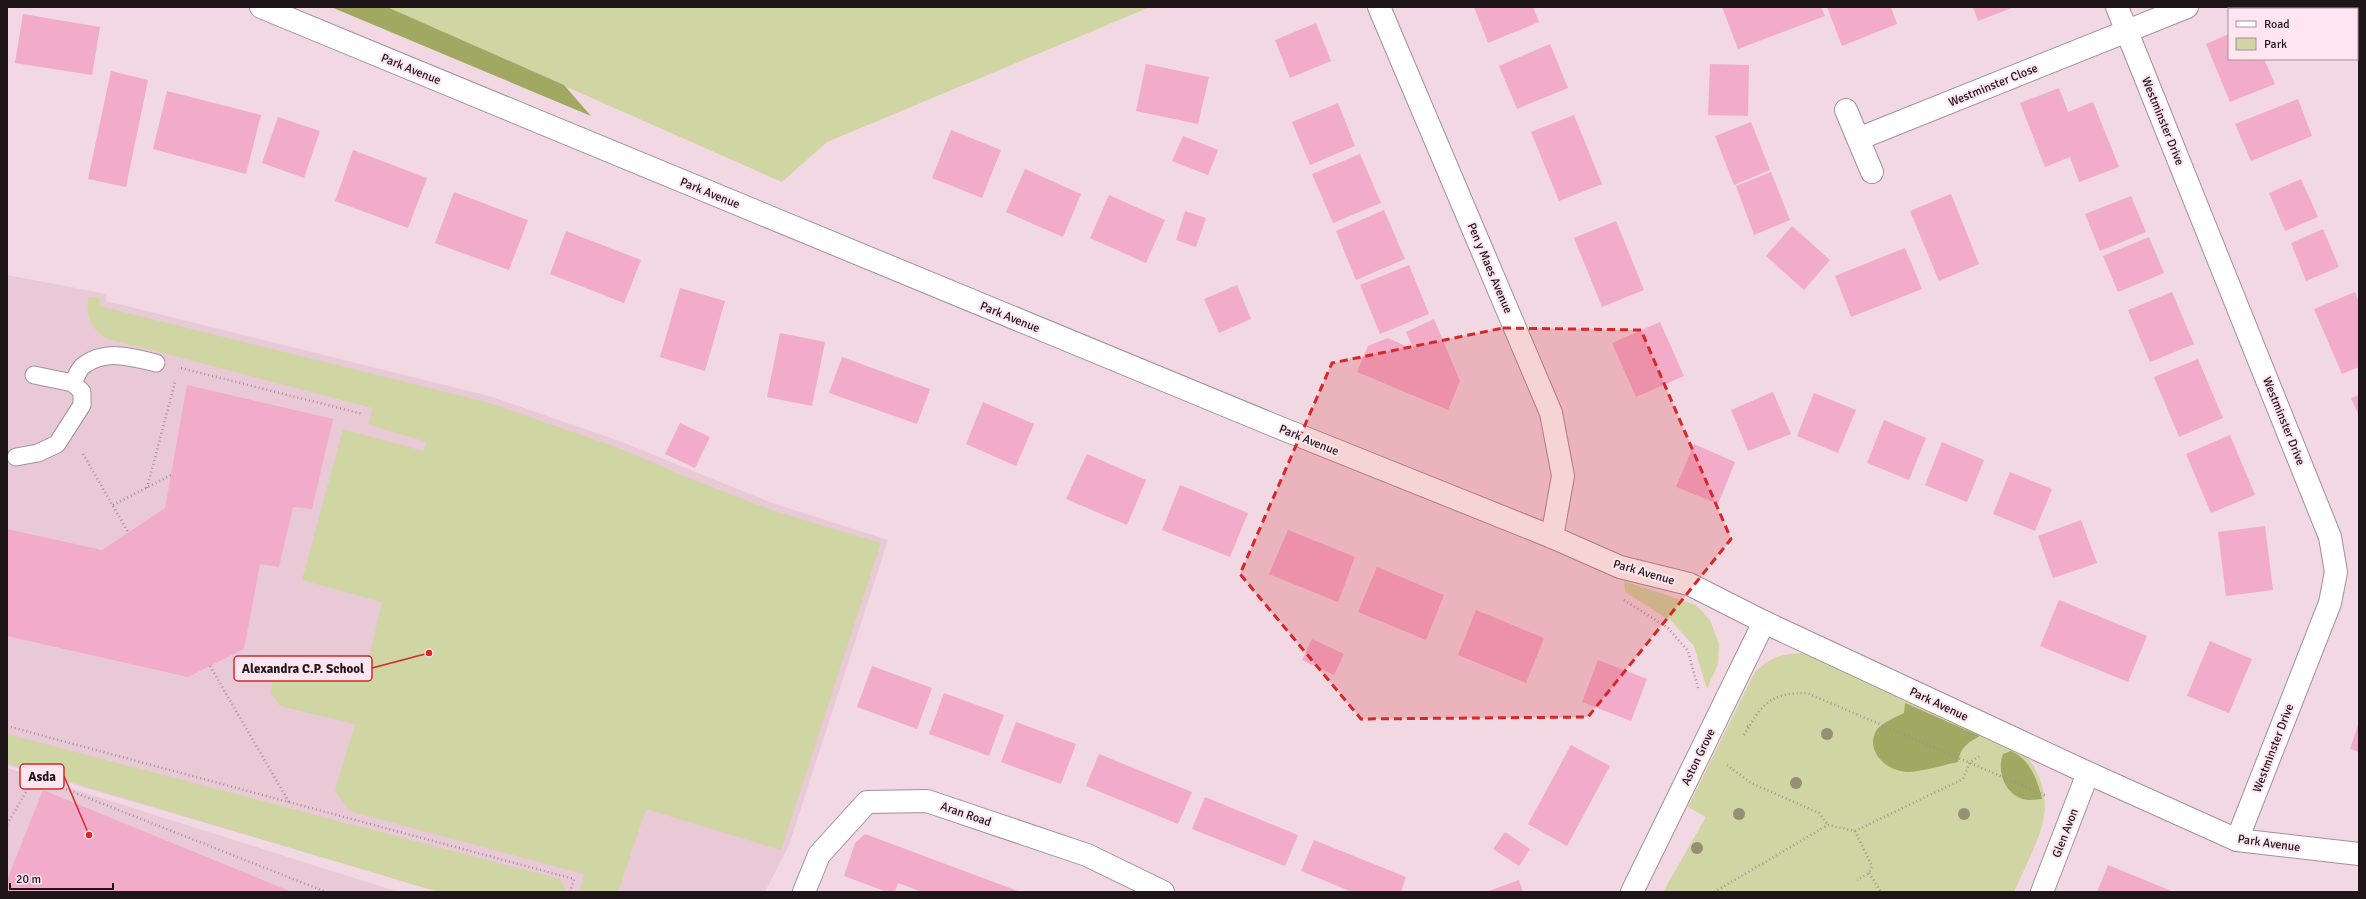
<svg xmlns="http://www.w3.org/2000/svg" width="2366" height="899" viewBox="0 0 2366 899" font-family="Signika,sans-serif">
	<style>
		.built { fill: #e9c9d6 }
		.green { fill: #cfd5a3 }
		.forest { fill: #a0a862 }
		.building { fill: #f3abca }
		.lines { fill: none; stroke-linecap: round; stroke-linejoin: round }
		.service-casing { stroke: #a68f98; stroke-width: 19 }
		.minor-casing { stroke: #a68f98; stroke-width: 24 }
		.tertiary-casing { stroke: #a68f98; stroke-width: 24 }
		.path { stroke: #a39098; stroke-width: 2.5; stroke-dasharray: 1 3; stroke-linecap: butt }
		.service { stroke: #fff; stroke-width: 17 }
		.minor { stroke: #fff; stroke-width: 22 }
		.tertiary { stroke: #fff; stroke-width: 22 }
		.tree { fill: #968e75 }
		.marked { fill: #d62828; fill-opacity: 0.2; stroke: #d62828; stroke-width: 3; stroke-dasharray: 8 5; stroke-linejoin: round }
		.labels { text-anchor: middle; stroke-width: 4; stroke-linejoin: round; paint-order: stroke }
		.street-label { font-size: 12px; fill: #1d1518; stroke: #fee5ef }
		.leader { fill: none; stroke: #d62828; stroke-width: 1.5 }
		.callout-dot { fill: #d62828; stroke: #fee5ef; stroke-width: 1.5 }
		.callout { fill: #fee5ef; stroke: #d62828; stroke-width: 1.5 }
		.callout-label { font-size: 13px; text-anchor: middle; font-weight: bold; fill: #1d1518 }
	</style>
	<rect width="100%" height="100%" fill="#f1d8e2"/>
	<path class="built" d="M7 275 107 294 106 301 489 396 622 442 772 503 888 540 789 845 765 892H442L7 765Z
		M7 768 398 892H7Z"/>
	<path class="green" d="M386 7H1150L827 142 782 182Z
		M88 297 99 298V306L486 402 619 448 694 480 771 510 881 543 781 850 646 809 618 892H580L584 874 349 811 335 790 355 724 280 706 271 693 273 671 293 662 364 680 382 602 302 580 343 429 423 451 427 442 369 425 372 408 105 338C88 324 87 318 88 297Z
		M1624 581 1696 605 1710 620 1719 644 1718 664 1707 689 1694 646 1672 622 1625 592Z
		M1803 653 2022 750C2066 804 2037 838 2014 892H1663L1706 817 1688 807 1755 672C1771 657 1781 654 1803 653Z
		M7 734 560 879 566 892H438L7 763Z"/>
	<path class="forest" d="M331 7H387L564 85 591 116Z
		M1905 703 1980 736C1967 743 1961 747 1958 762 1944 765 1920 772 1907 772 1887 771 1865 752 1876 731 1881 723 1896 717 1904 713Z
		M2011 751C2030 759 2038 781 2042 799 2034 800 2027 801 2020 798 2003 791 1997 769 2003 754Z"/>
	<path class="building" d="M1474 7H1533L1539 22 1488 43Z
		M1722 7H1821L1825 16 1738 49Z
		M1827 7H1891L1897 24 1842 46Z
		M1973 7H2014L1978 21Z
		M23 14 100 27 92 75 15 63Z
		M1316 23 1331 61 1290 78 1275 40Z
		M2229 34V59H2264L2275 84 2230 102 2206 44Z
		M1550 44 1568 88 1517 109 1499 66Z
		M1146 64 1209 77 1198 124 1136 111Z
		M1710 64 1749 65 1748 116 1708 115Z
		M111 71 148 80 126 187 88 179Z
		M2059 88 2068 112 2093 102 2119 167 2079 182 2070 157 2045 167 2020 103Z
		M167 91 261 115 246 174 153 149Z
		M2298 99 2312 136 2251 161 2235 124Z
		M1338 103 1355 146 1310 165 1292 122Z
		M1574 115 1602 184 1559 201 1531 132Z
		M278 117 320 131 304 178 262 163Z
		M1751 122 1770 170 1734 185 1715 136Z
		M951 130 1001 150 982 198 932 178Z
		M1183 136 1218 150 1208 175 1172 161Z
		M353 150 427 178 408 228 335 201Z
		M1360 154 1381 203 1333 223 1312 174Z
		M1025 169 1081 194 1063 237 1006 212Z
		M1771 172 1790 220 1754 235 1736 186Z
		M2301 179 2318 217 2285 231 2269 193Z
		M454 192 528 220 509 270 435 243Z
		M1951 194 1979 264 1939 281 1910 211Z
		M1109 195 1165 220 1146 263 1090 238Z
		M2131 196 2146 232 2100 251 2085 214Z
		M1384 210 1405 259 1356 280 1336 231Z
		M1185 211 1206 218 1196 247 1176 240Z
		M1616 221 1644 290 1602 307 1574 238Z
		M1792 226 1830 260 1804 290 1766 256Z
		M2323 229 2339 267 2306 281 2291 243Z
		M566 231 641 260 624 303 550 274Z
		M2149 237 2164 273 2118 292 2103 256Z
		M1905 248 1922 289 1851 317 1835 276Z
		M1409 265 1429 314 1380 334 1360 285Z
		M1237 285 1251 319 1219 333 1204 299Z
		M680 288 725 301 705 371 660 357Z
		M2172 292 2194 344 2150 362 2128 310Z
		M2355 292 2359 302V367L2342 374 2314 309Z
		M1434 319 1460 381 1448 410 1357 372 1368 346 1388 338 1414 350 1406 332Z
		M1660 322 1684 376 1636 397 1612 343Z
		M780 333 825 342 812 406 767 397Z
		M842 357 930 389 917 424 829 393Z
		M2198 359 2223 418 2179 437 2154 377Z
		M187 385 333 419 312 509 293 507 279 567 260 564 244 649 188 677 7 636V529L102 550 165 508Z
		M1773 392 1791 434 1748 451 1731 410Z
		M1814 393 1856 410 1838 453 1797 436Z
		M2359 395V416L2351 398Z
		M983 402 1034 424 1016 466 966 444Z
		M1884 420 1926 438 1909 480 1867 463Z
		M680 423 710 437 695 468 665 454Z
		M2230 435 2255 495 2211 513 2186 454Z
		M1942 442 1984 460 1967 502 1925 485Z
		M1694 444 1735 462 1718 504 1676 487Z
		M1087 454 1146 480 1127 525 1066 499Z
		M2010 472 2052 489 2035 531 1993 514Z
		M1180 485 1248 513 1230 557 1162 530Z
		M2081 520 2097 563 2053 578 2038 536Z
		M2265 526 2273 590 2226 596 2218 532Z
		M1288 530 1355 557 1338 602 1269 574Z
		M1377 567 1444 595 1426 640 1358 612Z
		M2059 600 2147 636 2128 682 2040 646Z
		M1476 610 1544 638 1526 683 1458 655Z
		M1312 639 1344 654 1334 675 1302 660Z
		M2210 641 2252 659 2229 713 2187 696Z
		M1598 660 1647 679 1631 721 1582 702Z
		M872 666 932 688 917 729 857 707Z
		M944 693 1004 715 989 756 929 734Z
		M1016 722 1076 744 1061 784 1001 762Z
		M2359 722V752L2350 749Z
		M1571 745 1610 766 1567 846 1528 824Z
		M1099 754 1192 792 1178 824 1086 786Z
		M43 790 292 892H7V880Z
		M1205 797 1298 835 1285 866 1192 829Z
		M1505 832 1530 849 1519 866 1493 849Z
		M865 834 975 875 1021 892H922L898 883 895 892H887L844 876 855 843Z
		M1314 840 1406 877 1401 892H1352L1301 871Z
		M2108 865 2174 892H2097Z
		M1519 880 1523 892H1486Z"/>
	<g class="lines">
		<g class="service-casing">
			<path id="service" d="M73 383C76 377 79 368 84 365 106 349 132 357 156 363
				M16 457 38 453 57 444 82 405V392L73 383 34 375"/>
		</g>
		<g class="minor-casing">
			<path id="minor" d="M1379 7 1551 413 1563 476 1552 537
				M2117 7 2330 537 2336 572 2330 603 2237 840
				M1846 110 1872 172
				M1858 139 2187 7
				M804 892 819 855 867 802 927 801 1087 855 1163 892
				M1632 892 1764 622
				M2042 892 2088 773"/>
		</g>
		<g class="tertiary-casing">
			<path id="tertiary" d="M261 7 1273 425 1552 537 1620 567 1689 584 1764 622 2088 773 2237 840 2359 854"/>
		</g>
		<path class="path" d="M181 368 363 414
			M83 454 128 532
			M147 488 175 382
			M113 505 171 475
			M1624 600 1668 628 1688 651 1698 688
			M210 666 289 802
			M7 726 574 879 570 892
			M1747 726 1749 727C1764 700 1776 693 1807 693L2047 796
			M1744 735 1749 727
			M1727 765 1751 783 1819 813 1828 825
			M7 824 35 777 326 892
			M1855 831 1872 866 1869 873 1857 880
			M1869 873 1881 892
			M1714 892 1828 825 1855 831 1963 779 1970 762 1980 756"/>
		<use href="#service" class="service"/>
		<use href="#minor" class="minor"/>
		<use href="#tertiary" class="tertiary"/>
	</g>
	<g class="tree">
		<circle cx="1827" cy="734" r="6"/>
		<circle cx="1796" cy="783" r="6"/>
		<circle cx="1739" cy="814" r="6"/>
		<circle cx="1964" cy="814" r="6"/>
		<circle cx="1697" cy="848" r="6"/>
	</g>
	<path class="marked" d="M1503 328 1641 330 1731 539 1588 717 1361 719 1240 574 1332 363Z"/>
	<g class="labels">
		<g class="street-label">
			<text transform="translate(411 69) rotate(22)" y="4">Park Avenue</text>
			<text transform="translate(1993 85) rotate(-22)" y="4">Westminster Close</text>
			<text transform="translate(2163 121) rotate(68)" y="4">Westminster Drive</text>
			<text transform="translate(710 193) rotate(22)" y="4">Park Avenue</text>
			<text transform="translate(1490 268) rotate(67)" y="4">Pen y Maes Avenue</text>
			<text transform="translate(1010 317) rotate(22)" y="4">Park Avenue</text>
			<text transform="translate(2284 421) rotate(68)" y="4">Westminster Drive</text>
			<text transform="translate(1309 440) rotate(22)" y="4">Park Avenue</text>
			<text transform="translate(1644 572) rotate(16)" y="4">Park Avenue</text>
			<text transform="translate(1939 704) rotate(25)" y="4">Park Avenue</text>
			<text transform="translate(2273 748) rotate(-69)" y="4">Westminster Drive</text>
			<text transform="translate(1698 757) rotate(-64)" y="4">Aston Grove</text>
			<text transform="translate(966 814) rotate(19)" y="4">Aran Road</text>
			<text transform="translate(2065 833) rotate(-69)" y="4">Glen Avon</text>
			<text transform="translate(2269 843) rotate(8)" y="4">Park Avenue</text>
		</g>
	</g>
	<path class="leader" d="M429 653L372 668M89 835L64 776"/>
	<g class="callout-dot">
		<circle cx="429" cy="653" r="4"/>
		<circle cx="89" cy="835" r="4"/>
	</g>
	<g class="callout">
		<rect x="234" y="656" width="138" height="25" rx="4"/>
		<rect x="20" y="764" width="44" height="25" rx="4"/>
	</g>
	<g class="callout-label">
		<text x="303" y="673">Alexandra C.P. School</text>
		<text x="42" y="781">Asda</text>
	</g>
	<rect width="2366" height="899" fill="none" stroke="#1d1518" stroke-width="16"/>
	<rect x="2228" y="8" width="130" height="52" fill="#fee5ef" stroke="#a49299"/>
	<rect x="2236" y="21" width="20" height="6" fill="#ffffff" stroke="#a49299"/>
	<text x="2264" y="28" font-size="12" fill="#1d1518">Road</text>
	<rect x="2236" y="38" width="20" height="12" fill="#cfd5a3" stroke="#a49299"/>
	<text x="2264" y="48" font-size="12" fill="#1d1518">Park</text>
	<path d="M10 883v6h103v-6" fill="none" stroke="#1d1518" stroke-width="2"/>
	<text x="16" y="883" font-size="12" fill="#1d1518" stroke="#fee5ef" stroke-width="3" paint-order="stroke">20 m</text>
</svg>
